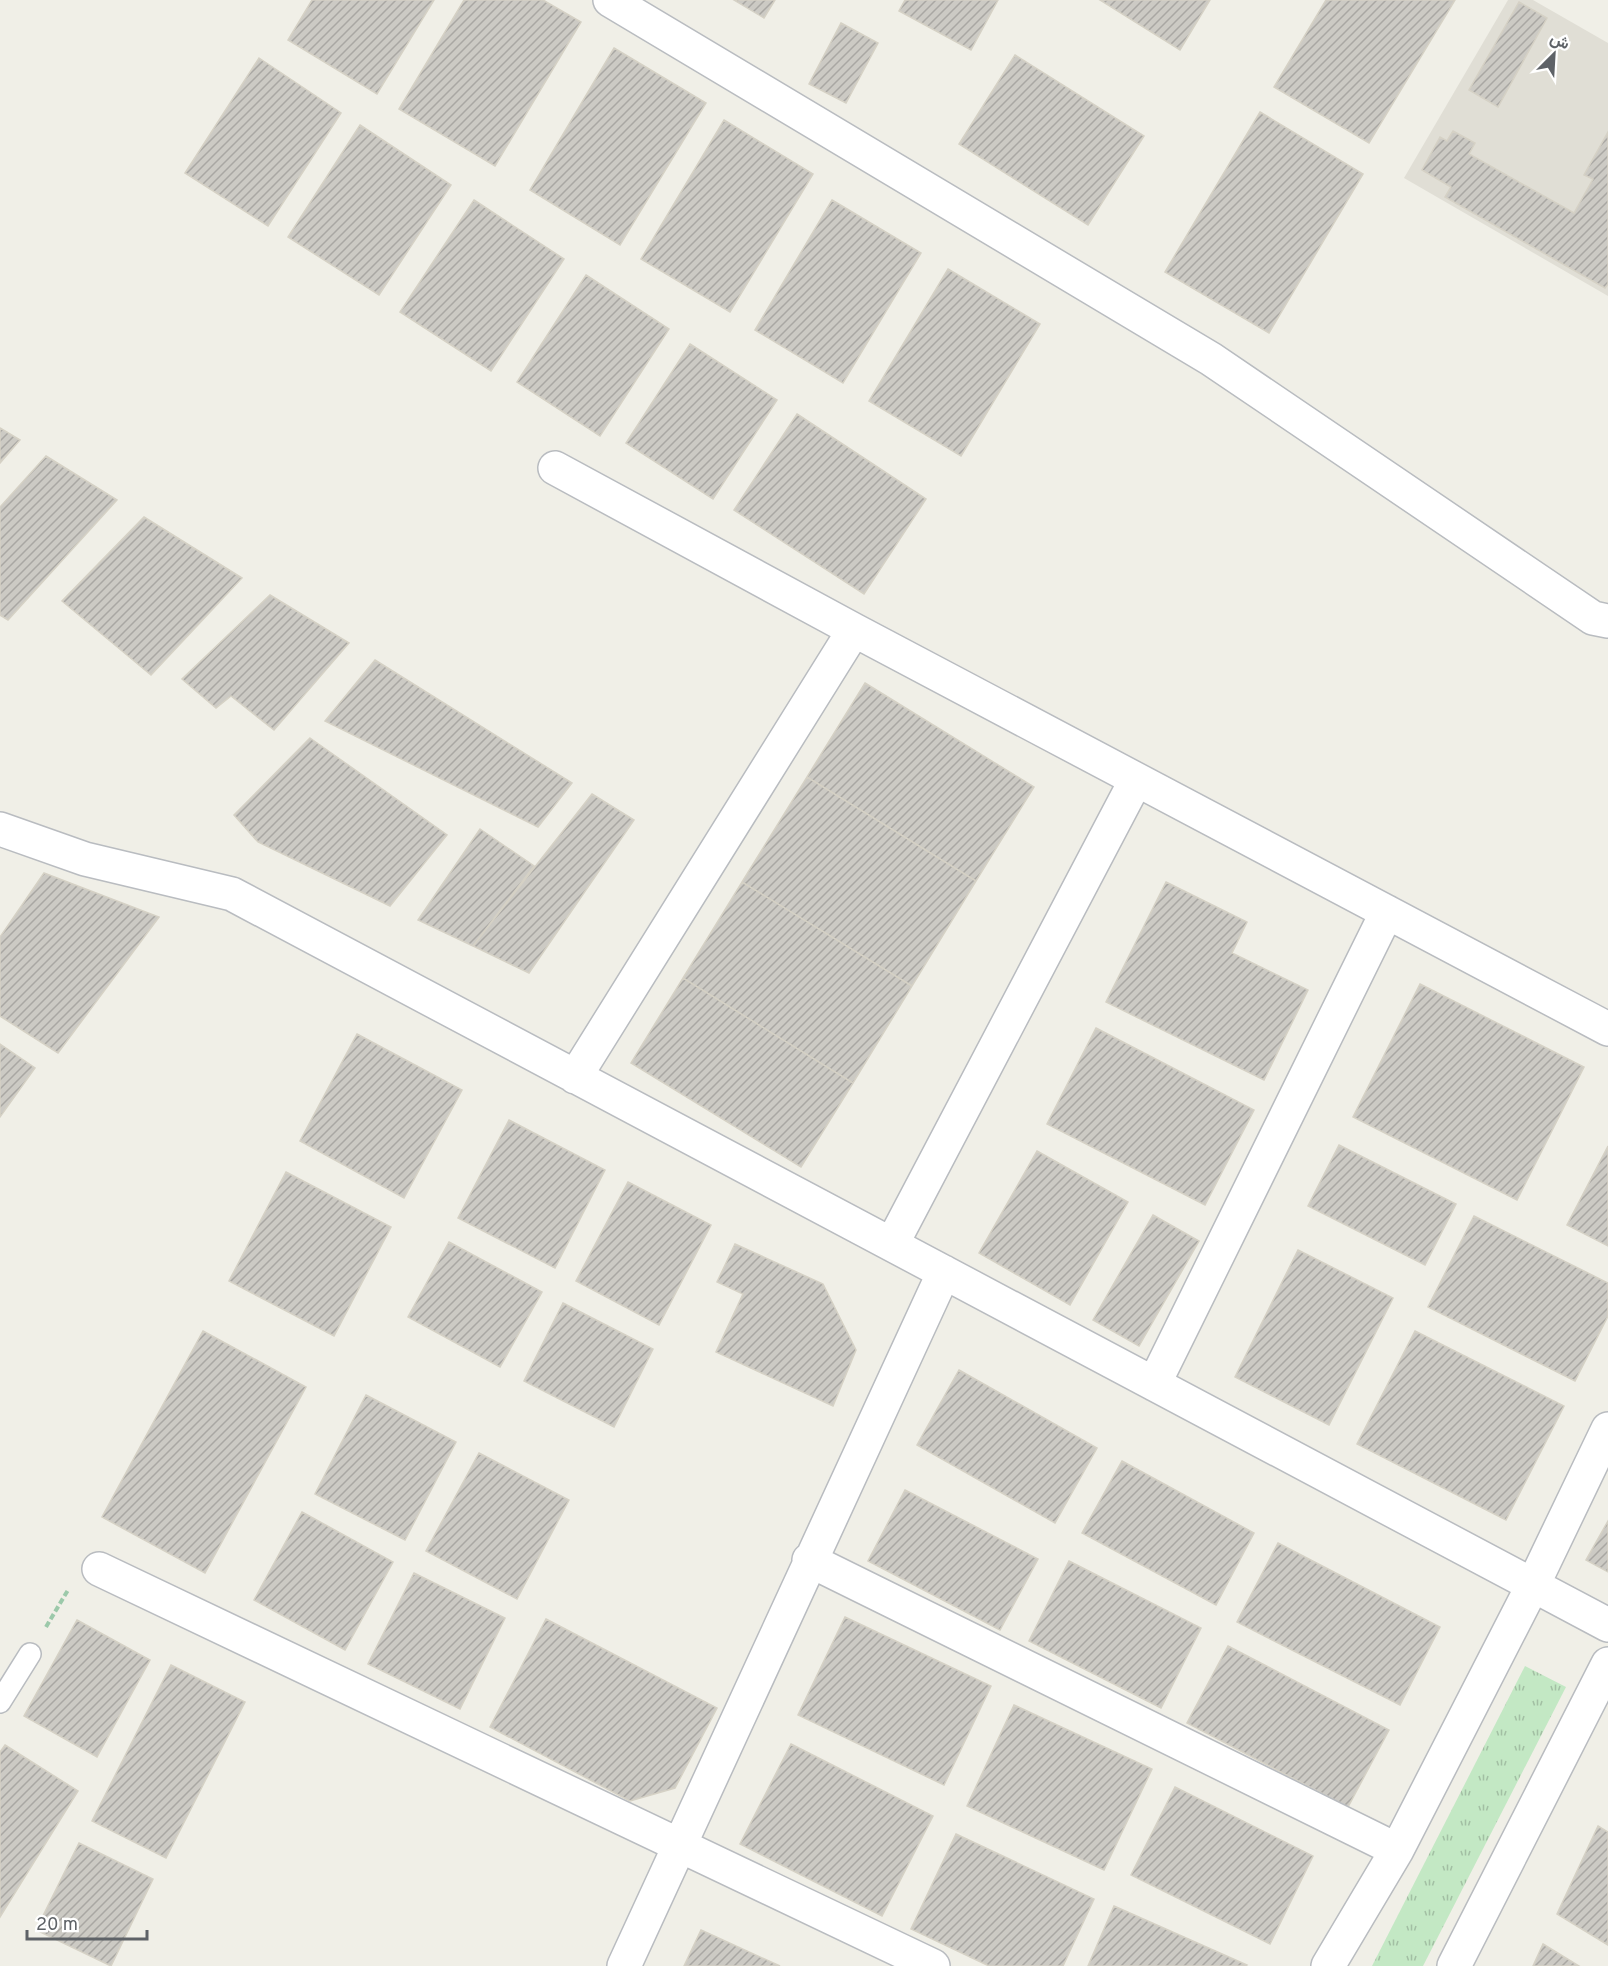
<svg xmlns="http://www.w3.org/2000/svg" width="1608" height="1966" viewBox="0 0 1608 1966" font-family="Overpass,Vazirmatn,sans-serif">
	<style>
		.education { fill: #e0ded5 }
		.park { fill: url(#park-tufts) }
		.building { fill: url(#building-hatch); stroke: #d5d1c5; stroke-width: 1.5 }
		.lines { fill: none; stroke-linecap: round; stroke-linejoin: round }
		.lane-casing { stroke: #b9bcc0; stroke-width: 24 }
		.street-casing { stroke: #b9bcc0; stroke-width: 36 }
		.path { stroke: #9cc9aa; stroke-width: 4; stroke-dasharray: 6 3; stroke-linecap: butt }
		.lane { stroke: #fff; stroke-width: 21 }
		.street { stroke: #fff; stroke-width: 33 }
	</style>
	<defs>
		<pattern id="park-tufts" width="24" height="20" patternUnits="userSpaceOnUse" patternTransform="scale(1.5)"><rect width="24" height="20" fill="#c3e8c4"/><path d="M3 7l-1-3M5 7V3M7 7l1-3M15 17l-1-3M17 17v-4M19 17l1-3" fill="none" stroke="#a2bfa3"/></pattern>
		<pattern id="building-hatch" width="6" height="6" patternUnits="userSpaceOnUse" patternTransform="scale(1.5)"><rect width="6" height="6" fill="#cccac4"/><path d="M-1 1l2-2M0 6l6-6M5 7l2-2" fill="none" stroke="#a9a7a3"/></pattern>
	</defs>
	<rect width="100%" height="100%" fill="#f0efe7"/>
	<path class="education" d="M1508 0H1533L1608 43V296L1404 178Z"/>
	<path class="park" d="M1525 1666 1566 1687 1423 1966H1372Z"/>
	<path class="building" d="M312 0H434L377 94 288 40Z
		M464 0H543L581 22 495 166 399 109Z
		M734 0H775L764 18Z
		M905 0H998L971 50 899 11Z
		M1100 0H1210L1180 50Z
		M1326 0H1455L1369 143 1274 87Z
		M1519 2 1547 18 1498 107 1469 90Z
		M841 23 878 43 846 103 809 84Z
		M614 48 706 103 620 245 530 190Z
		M1015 55 1144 136 1088 225 959 144Z
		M259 58 341 113 268 226 185 173Z
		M1260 112 1363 174 1269 333 1165 272Z
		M724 120 813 174 730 312 641 259Z
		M360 125 451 185 379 295 288 237Z
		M1453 131 1475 143 1469 154 1574 213 1593 179 1584 175 1608 132V284L1605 288 1445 197 1451 187 1422 170 1440 137 1447 141Z
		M474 200 564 259 491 371 400 312Z
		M832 200 921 253 843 383 755 330Z
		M948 269 1040 324 961 456 869 401Z
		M586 275 669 329 600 436 517 382Z
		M690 344 777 400 713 499 626 443Z
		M797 414 926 499 864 594 734 510Z
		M0 428 20 440 0 463Z
		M46 456 117 500 8 620 0 615V507Z
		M144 517 242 578 151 675 62 601Z
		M270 595 349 643 274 730 231 696 216 708 182 679Z
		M375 660 572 783 538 827 325 721Z
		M865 683 1034 787 976 881 807 777Z
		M310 738 447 835 390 906 258 842 234 815Z
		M807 777 976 881 912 986 742 882Z
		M592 794 634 820 529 973 473 946Z
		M480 829 534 866 473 946 418 920Z
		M44 873 159 917 58 1053 0 1016V937Z
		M742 882 912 986 853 1083 683 978Z
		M1166 882 1247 922 1232 953 1308 990 1264 1080 1106 1002Z
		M683 978 853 1083 801 1167 631 1063Z
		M1420 984 1584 1067 1517 1200 1353 1117Z
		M1096 1028 1254 1110 1205 1205 1047 1124Z
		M357 1034 462 1090 404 1198 300 1141Z
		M0 1044 35 1068 0 1117Z
		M509 1120 605 1170 555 1268 458 1218Z
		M1339 1145 1456 1204 1425 1265 1308 1206Z
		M1608 1146V1246L1567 1225Z
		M1037 1151 1128 1202 1070 1305 979 1253Z
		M286 1172 391 1227 334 1336 229 1281Z
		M628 1182 711 1225 659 1325 576 1281Z
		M1153 1215 1199 1241 1139 1346 1093 1320Z
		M1474 1216 1608 1283V1316L1575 1381 1428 1307Z
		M449 1242 542 1292 500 1367 408 1317Z
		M735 1244 823 1284 856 1350 833 1406 716 1352 743 1294 717 1282Z
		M1298 1250 1393 1298 1329 1425 1235 1377Z
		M563 1303 653 1349 614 1427 524 1381Z
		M203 1331 306 1387 205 1573 102 1517Z
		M1415 1331 1564 1406 1506 1520 1357 1444Z
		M959 1370 1097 1448 1055 1523 917 1445Z
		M366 1395 456 1442 405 1540 315 1494Z
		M479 1453 569 1500 517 1599 426 1551Z
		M1122 1461 1254 1533 1216 1605 1082 1533Z
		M905 1490 1038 1559 1000 1630 868 1561Z
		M302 1512 393 1562 345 1650 254 1600Z
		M1608 1521V1572L1586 1560Z
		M1278 1543 1440 1627 1400 1705 1237 1622Z
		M1069 1561 1201 1628 1161 1708 1029 1641Z
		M414 1573 505 1618 460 1709 368 1664Z
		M845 1617 991 1686 944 1785 798 1715Z
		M546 1619 717 1708 675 1788 630 1801 490 1727Z
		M77 1620 150 1660 97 1757 24 1716Z
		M1228 1646 1389 1730 1348 1807 1187 1723Z
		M171 1665 245 1702 166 1858 92 1821Z
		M1014 1705 1152 1769 1104 1870 967 1806Z
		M791 1744 933 1816 882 1916 740 1844Z
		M5 1745 78 1791 0 1917V1752Z
		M1175 1787 1313 1856 1270 1944 1131 1875Z
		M1598 1826 1608 1832V1945L1557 1914Z
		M956 1834 1094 1899 1063 1966H989L911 1929Z
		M79 1843 153 1879 111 1966 36 1930Z
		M1114 1906 1247 1965 1246 1966H1088Z
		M701 1930 780 1966H684Z
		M1543 1944 1579 1966H1533Z"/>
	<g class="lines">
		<g class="lane-casing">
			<path id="lane" d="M0 1702 30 1654"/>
		</g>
		<g class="street-casing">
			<path id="street" d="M610 0 1211 359 1593 618 1608 621
				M555 468 854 630 1608 1029
				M0 829 85 859 232 894 1608 1625
				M575 1077 854 630
				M892 1244 1136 780
				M1154 1384 1387 912
				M809 1560 1397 1850
				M99 1569 933 1966
				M624 1966 944 1272
				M1328 1966 1397 1850 1533 1585 1608 1429
				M1454 1966 1608 1664"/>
		</g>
		<path class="path" d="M46 1627 68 1590"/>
		<use href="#lane" class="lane"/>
		<use href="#street" class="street"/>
	</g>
	<g transform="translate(1554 54) rotate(24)" stroke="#ffffff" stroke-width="4.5" paint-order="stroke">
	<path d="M0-4.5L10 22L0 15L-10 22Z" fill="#5e6267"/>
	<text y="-9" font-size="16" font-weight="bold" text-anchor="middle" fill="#5e6267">ش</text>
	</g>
	<path d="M27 1930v9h120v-9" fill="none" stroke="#5e6267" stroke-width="3"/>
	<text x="36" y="1930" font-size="18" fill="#5e6267" stroke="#ffffff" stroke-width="4.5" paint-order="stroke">20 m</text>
</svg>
